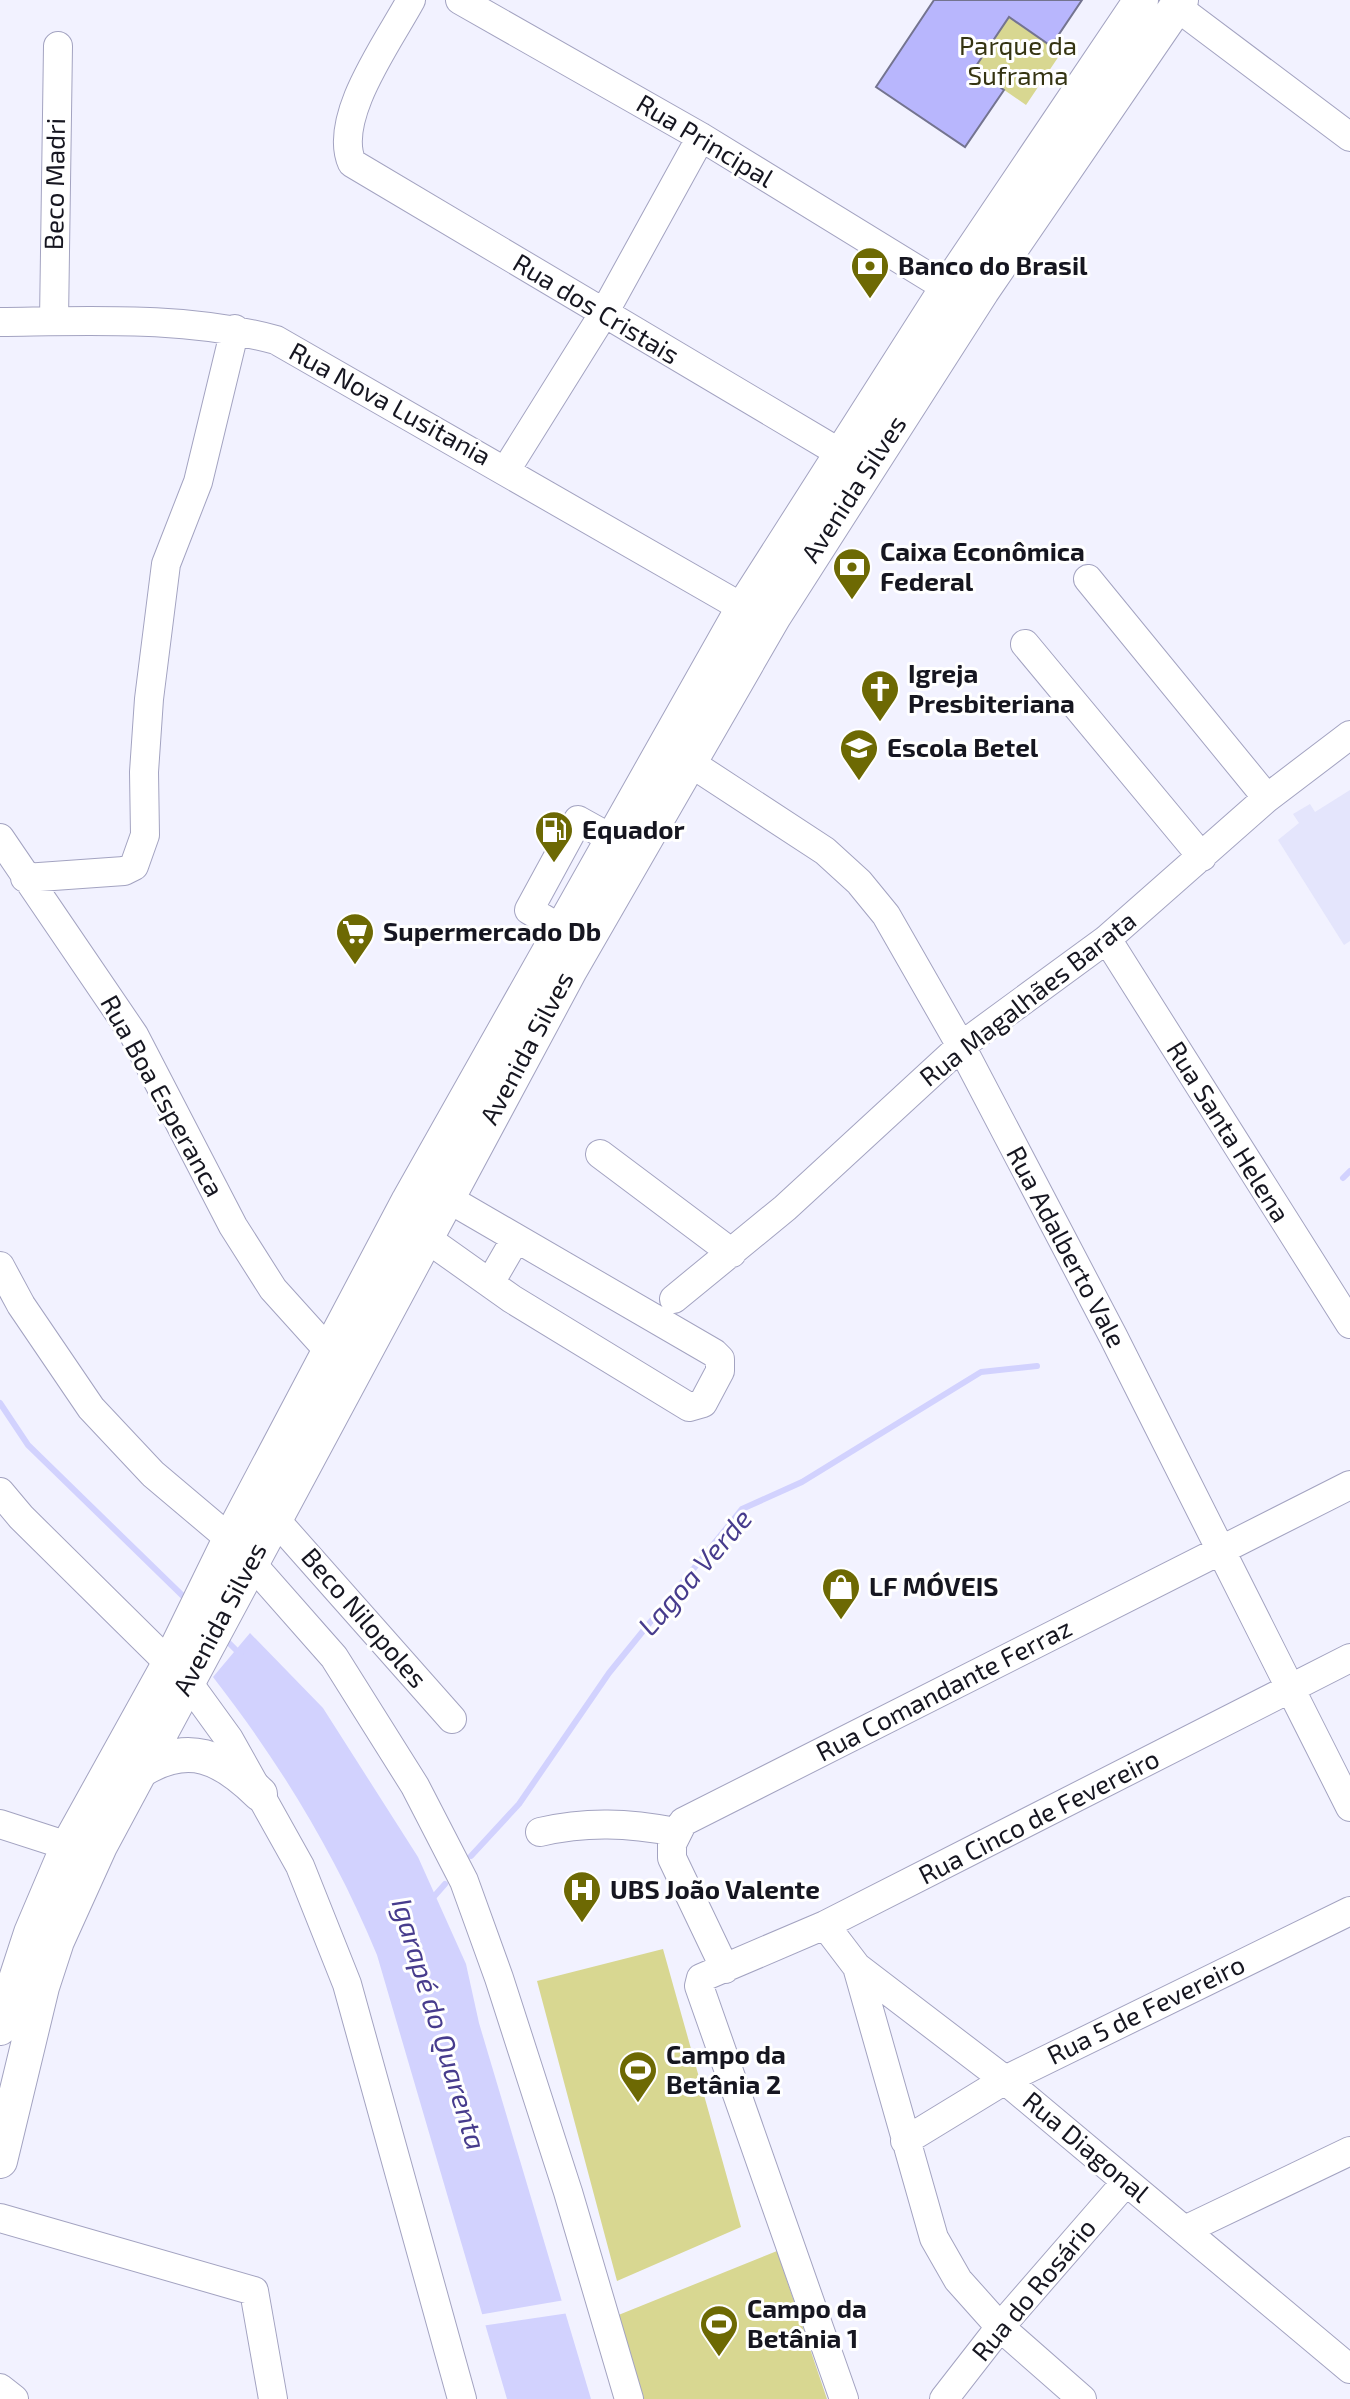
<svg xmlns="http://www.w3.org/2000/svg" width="1350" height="2399" viewBox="0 0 1350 2399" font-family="'Exo 2',sans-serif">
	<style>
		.built { fill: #e4e5fc }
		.green { fill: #d8d791 }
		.water { fill: #d2d2fe }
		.pier { fill: #f2f2ff }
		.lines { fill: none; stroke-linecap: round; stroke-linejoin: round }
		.stream { stroke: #d2d2fe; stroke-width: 6 }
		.building { fill: #b8b6fd; stroke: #747490; stroke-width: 2 }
		.minor-casing { stroke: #a3a3c1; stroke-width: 30 }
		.major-casing { stroke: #a3a3c1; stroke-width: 36 }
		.minor { stroke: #fff; stroke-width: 28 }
		.major { stroke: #fff; stroke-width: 34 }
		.labels { text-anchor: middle; stroke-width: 6; stroke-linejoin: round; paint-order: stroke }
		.park-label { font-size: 26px; fill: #353412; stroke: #fff }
		.street-label { font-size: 26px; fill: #161620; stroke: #fff }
		.poi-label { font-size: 26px; font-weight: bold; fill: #161620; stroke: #fff; text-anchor: start }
		.water-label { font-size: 28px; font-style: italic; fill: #473c8d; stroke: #fff }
	</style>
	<rect width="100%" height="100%" fill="#f2f2ff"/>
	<path class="built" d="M1350 790V941L1344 945 1278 840 1299 823 1293 814 1310 804 1315 812Z"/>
	<path class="green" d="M1009 17 1061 53 1026 105 974 69Z
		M663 1949 741 2227 617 2281 537 1981Z
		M777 2251 827 2399H637L611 2318Z"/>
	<path class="water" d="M250 1633 323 1708 418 1857 466 1964 479 2023 591 2399H507L377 1955C336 1855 280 1763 213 1677Z"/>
	<path class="pier" d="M565 2300 569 2313 481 2326 478 2315Z"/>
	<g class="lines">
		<path class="stream" d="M1343 1178 1350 1171
			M0 1403 28 1445 187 1600
			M223 1637 240 1654
			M471 1856 519 1804 609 1673 742 1509 802 1482 981 1372 1037 1366
			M431 1900 445 1884"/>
	</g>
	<path class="building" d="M934 0H1082L1051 46 1009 17 974 69 1004 90 965 147 876 87Z"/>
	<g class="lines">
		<g class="minor-casing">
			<path id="minor" d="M411 0C389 41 332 118 352 163L840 453
				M460 0 701 137 947 288
				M1177 7 1350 137
				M54 321 58 46
				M0 322C92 321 187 316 276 340L743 608
				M506 470 604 313 701 137
				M1088 579 1267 798
				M1025 644 1202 857
				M689 762 825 851 859 882 886 915 961 1046 1113 1336 1350 1807
				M0 838 134 1035 233 1226 273 1289 328 1350
				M25 878 124 871 134 866 145 835 144 772 149 699 166 564 198 482 235 329
				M563 930 529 910 578 820 614 840
				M1107 939 1350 1324
				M600 1154 732 1253
				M426 1238 512 1299 689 1407 703 1403 720 1371V1359L714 1353 447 1198
				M0 1266 21 1305 91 1408 153 1474 230 1539 334 1657 415 1786 464 1881 499 1978 568 2192 629 2399
				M490 1283 516 1238
				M674 1299 785 1208 961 1046 1107 939 1267 798 1350 735
				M0 1492 21 1517 187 1681 229 1739 300 1866 347 1984 462 2399
				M274 1518 452 1719
				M0 1824 68 1846
				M540 1832C587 1821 628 1823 676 1832
				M825 1925 857 1967 1005 2080 1350 2369
				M857 1967 934 2238 958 2280 1000 2327 1082 2399
				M725 1969 672 1858V1844L683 1822 1350 1485
				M905 2141 1005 2080 1350 1911
				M0 2218 254 2291 273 2399
				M1187 2229 1350 2151
				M0 2388 14 2399
				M844 2399 699 1986 701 1978 825 1925 1350 1658
				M944 2399 1000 2327 1126 2182"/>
		</g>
		<g class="major-casing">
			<path id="major" d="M140 1771C189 1740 222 1757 260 1794
				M0 2028 31 1933 68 1846 169 1664 230 1539 409 1200 743 608 947 288 1141 0
				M0 2161 42 1987 57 1941 100 1846 570 970 774 616 982 291 1181 0"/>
		</g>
		<use href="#minor" class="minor"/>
		<use href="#major" class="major"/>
	</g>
	<defs>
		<g id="bank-pin" transform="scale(2)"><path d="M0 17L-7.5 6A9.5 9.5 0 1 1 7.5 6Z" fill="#6d6903" stroke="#fff"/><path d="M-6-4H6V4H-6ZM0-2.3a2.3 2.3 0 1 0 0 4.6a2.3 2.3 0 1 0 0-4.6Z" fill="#fff"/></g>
		<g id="church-pin" transform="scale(2)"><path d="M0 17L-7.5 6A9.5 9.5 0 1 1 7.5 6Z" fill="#6d6903" stroke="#fff"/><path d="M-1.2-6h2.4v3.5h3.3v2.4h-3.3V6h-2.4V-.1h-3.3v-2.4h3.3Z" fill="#fff"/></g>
		<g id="school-pin" transform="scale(2)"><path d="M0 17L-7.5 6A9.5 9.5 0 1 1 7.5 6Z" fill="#6d6903" stroke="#fff"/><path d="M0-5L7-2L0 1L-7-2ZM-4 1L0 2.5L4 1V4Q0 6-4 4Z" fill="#fff"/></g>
		<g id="fuel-pin" transform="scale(2)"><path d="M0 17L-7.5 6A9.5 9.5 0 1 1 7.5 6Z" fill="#6d6903" stroke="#fff"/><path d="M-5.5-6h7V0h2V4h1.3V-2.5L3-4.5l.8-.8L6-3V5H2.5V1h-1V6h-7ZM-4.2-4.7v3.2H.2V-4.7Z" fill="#fff"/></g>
		<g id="supermarket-pin" transform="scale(2)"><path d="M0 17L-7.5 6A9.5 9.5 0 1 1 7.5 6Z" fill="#6d6903" stroke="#fff"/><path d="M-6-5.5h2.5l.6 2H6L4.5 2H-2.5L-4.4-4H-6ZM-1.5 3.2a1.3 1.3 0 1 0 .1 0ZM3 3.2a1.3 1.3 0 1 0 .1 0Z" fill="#fff"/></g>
		<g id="shop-pin" transform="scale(2)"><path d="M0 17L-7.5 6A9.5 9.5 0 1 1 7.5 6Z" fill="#6d6903" stroke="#fff"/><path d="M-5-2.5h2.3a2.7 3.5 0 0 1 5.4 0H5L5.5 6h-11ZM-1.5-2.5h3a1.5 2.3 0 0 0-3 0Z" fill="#fff"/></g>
		<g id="hospital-pin" transform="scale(2)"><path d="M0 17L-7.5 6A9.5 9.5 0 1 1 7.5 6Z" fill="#6d6903" stroke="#fff"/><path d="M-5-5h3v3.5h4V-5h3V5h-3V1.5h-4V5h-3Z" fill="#fff"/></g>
		<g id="stadium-pin" transform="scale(2)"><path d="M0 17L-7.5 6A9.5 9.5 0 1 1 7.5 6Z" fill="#6d6903" stroke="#fff"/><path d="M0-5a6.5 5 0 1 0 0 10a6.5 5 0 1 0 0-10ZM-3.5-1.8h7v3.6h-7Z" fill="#fff"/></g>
	</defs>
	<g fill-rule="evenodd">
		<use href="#bank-pin" x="870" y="266"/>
		<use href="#bank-pin" x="852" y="567"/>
		<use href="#church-pin" x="880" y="689"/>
		<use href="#school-pin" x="859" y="748"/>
		<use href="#fuel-pin" x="554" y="830"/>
		<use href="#supermarket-pin" x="355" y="932"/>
		<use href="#shop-pin" x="841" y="1587"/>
		<use href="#hospital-pin" x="582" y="1890"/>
		<use href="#stadium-pin" x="638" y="2070"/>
		<use href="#stadium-pin" x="719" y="2324"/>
	</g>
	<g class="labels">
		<g class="park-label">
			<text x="1018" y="55">Parque da<tspan x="1018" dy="30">Suframa</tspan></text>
		</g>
		<g class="street-label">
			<text transform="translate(705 141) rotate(31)" y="9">Rua Principal</text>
			<text transform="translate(55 184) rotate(-89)" y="9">Beco Madri</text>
			<text transform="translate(596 309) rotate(31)" y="9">Rua dos Cristais</text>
			<text transform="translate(390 404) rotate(29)" y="9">Rua Nova Lusitania</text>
			<text transform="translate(854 489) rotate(-57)" y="9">Avenida Silves</text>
			<text transform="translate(1028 999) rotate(-38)" y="9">Rua Magalhães Barata</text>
			<text transform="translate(527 1048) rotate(-62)" y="9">Avenida Silves</text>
			<text transform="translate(162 1096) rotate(61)" y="9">Rua Boa Esperanca</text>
			<text transform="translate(1228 1132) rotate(58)" y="9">Rua Santa Helena</text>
			<text transform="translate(1066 1247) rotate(62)" y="9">Rua Adalberto Vale</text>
			<text transform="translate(364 1618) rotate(49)" y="9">Beco Nilopoles</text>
			<text transform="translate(220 1619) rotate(-62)" y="9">Avenida Silves</text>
			<text transform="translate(944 1690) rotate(-27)" y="9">Rua Comandante Ferraz</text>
			<text transform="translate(1039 1817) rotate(-27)" y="9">Rua Cinco de Fevereiro</text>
			<text transform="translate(1146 2010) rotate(-26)" y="9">Rua 5 de Fevereiro</text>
			<text transform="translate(1086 2147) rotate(40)" y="9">Rua Diagonal</text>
			<text transform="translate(1034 2290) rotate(-50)" y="9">Rua do Rosário</text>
		</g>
		<g class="poi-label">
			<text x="898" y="275">Banco do Brasil</text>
			<text x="880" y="561">Caixa Econômica<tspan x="880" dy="30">Federal</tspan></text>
			<text x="908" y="683">Igreja<tspan x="908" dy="30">Presbiteriana</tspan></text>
			<text x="887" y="757">Escola Betel</text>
			<text x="582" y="839">Equador</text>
			<text x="383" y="941">Supermercado Db</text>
			<text x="869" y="1596">LF MÓVEIS</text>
			<text x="610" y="1899">UBS João Valente</text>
			<text x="666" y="2064">Campo da<tspan x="666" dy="30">Betânia 2</tspan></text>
			<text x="747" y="2318">Campo da<tspan x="747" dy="30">Betânia 1</tspan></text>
		</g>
		<g class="water-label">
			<text transform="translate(695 1572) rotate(-49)" y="10">Lagoa Verde</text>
			<text transform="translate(439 2024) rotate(73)" y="10">Igarapé do Quarenta</text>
		</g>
	</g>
</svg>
